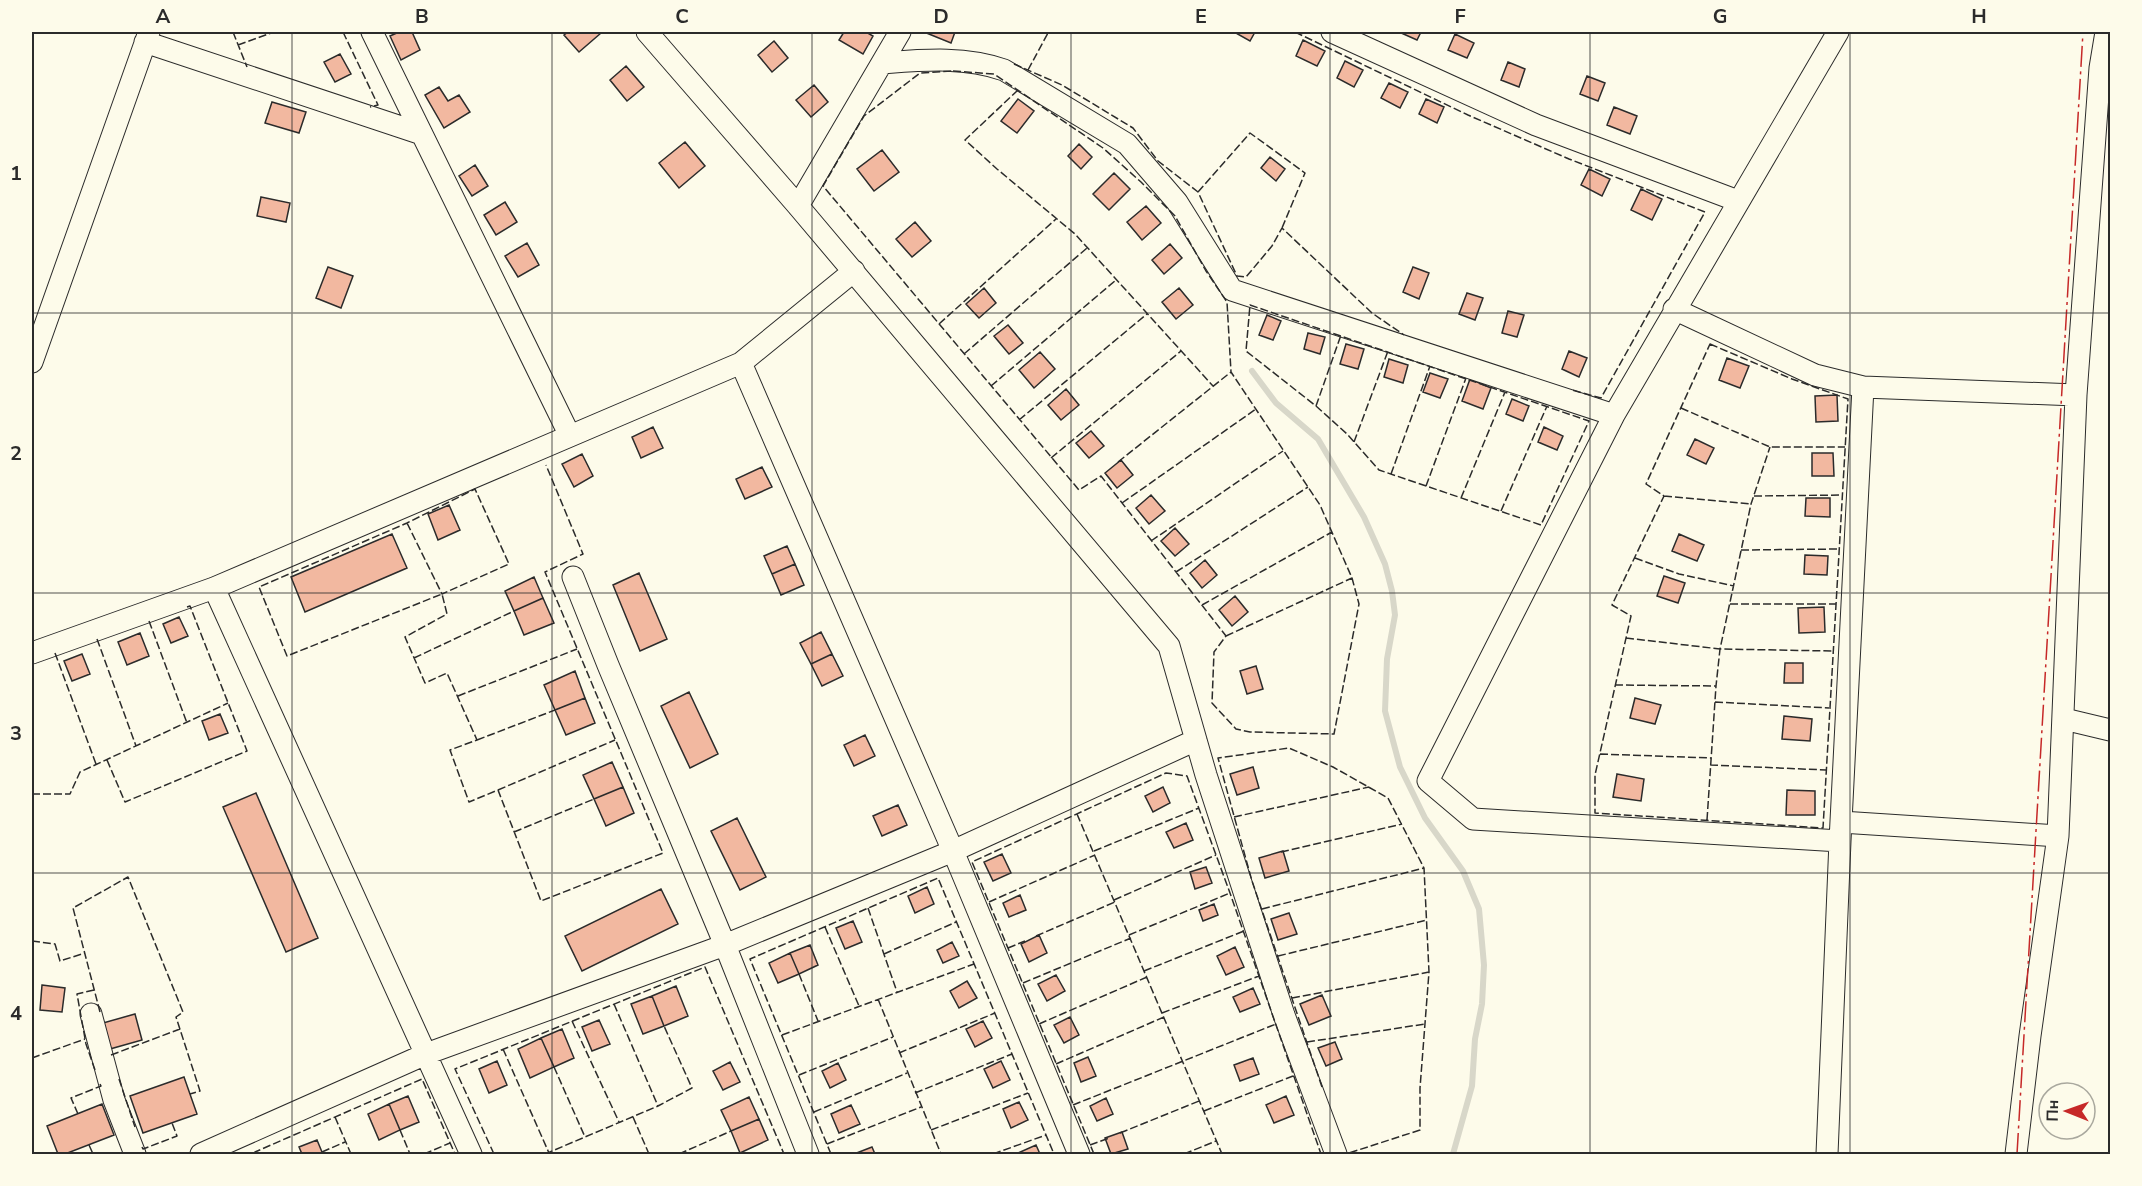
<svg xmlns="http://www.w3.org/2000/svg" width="2142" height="1186" viewBox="0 0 2142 1186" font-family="'Nunito Sans',sans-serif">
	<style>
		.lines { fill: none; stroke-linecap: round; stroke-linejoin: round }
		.stream { stroke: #d8d7c9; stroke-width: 6 }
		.building { fill: #f2b8a0; stroke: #2b2b2b; stroke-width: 1.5 }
		.minor-casing { stroke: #2b2b2b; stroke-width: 23 }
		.minor { stroke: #fdfbea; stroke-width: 21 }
		.fence { stroke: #2b2b2b; stroke-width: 1.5; stroke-dasharray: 8 3; stroke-linecap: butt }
		.power { stroke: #c62828; stroke-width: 1.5; stroke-dasharray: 21 4.5 3 4.5; stroke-linecap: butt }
		.grid { fill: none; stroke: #2b2b2b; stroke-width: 1.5; stroke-opacity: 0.55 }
		.neatline { fill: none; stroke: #2b2b2b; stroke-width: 2 }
		.grid-label { font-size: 20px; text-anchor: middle; font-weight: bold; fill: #2b2b2b }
	</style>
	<rect width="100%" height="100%" fill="#fdfbea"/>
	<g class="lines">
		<path class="stream" d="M1252 371 1276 403 1318 439 1364 517 1385 564 1392 591 1395 615 1387 659 1385 711 1400 767 1425 818 1463 871 1479 909 1484 965 1482 1004 1475 1039 1472 1086 1453 1154"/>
	</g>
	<path class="building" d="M399 32H412L420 50 401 60 390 36Z
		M568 32H600L601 33 579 52 564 35Z
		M844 32H866L873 36 863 54 839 40Z
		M924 32H955L951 43Z
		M1234 32H1255L1250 41Z
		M1399 32H1421L1417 40Z
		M1455 34 1474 43 1467 58 1448 50Z
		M1303 40 1325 51 1317 66 1296 56Z
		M774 41 788 58 772 72 758 55Z
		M340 54 351 74 335 82 324 62Z
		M1345 61 1363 70 1354 87 1337 78Z
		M1508 62 1525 69 1519 87 1501 80Z
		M626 66 644 87 627 101 610 80Z
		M1587 76 1605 83 1598 101 1580 94Z
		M1389 83 1408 92 1400 108 1381 98Z
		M814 85 828 102 811 117 796 100Z
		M439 87 448 101 459 95 470 112 444 128 425 95Z
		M1018 99 1034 111 1017 133 1001 121Z
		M1426 99 1444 107 1437 123 1419 114Z
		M272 102 306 112 299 133 265 123Z
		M1614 107 1637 116 1630 134 1607 125Z
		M685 142 705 166 679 188 659 163Z
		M1079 144 1092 157 1081 169 1068 156Z
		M882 150 899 172 874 191 857 169Z
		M1270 157 1285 169 1276 181 1261 168Z
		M475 165 488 186 472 196 459 176Z
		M1589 169 1610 179 1602 196 1581 185Z
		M1114 173 1130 189 1109 210 1093 194Z
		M1641 189 1662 199 1652 220 1631 210Z
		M261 197 290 203 286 222 257 216Z
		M505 202 517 222 496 235 484 215Z
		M1146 206 1161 223 1142 240 1127 222Z
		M915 222 931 241 912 257 896 239Z
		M527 243 539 265 518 277 505 256Z
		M1170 244 1182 258 1164 274 1152 260Z
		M328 267 353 276 341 308 316 298Z
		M1413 267 1429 273 1419 299 1403 292Z
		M984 288 996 303 979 318 966 304Z
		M1179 288 1193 305 1176 319 1162 302Z
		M1467 293 1483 298 1475 320 1459 314Z
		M1508 311 1524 315 1517 337 1502 333Z
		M1267 315 1281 321 1273 340 1259 335Z
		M1008 325 1023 343 1009 354 994 336Z
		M1308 333 1325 337 1320 354 1304 349Z
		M1346 344 1364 349 1358 369 1340 364Z
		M1569 351 1587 358 1579 377 1562 369Z
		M1040 352 1055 369 1034 388 1019 370Z
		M1727 358 1749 366 1740 388 1719 380Z
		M1389 359 1408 365 1403 383 1384 377Z
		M1430 373 1448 379 1440 398 1423 392Z
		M1470 379 1491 388 1483 409 1462 401Z
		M1066 389 1079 405 1061 420 1048 405Z
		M1837 395 1838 421 1816 422 1815 396Z
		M1512 399 1529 406 1523 421 1506 414Z
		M653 427 663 448 641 458 632 437Z
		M1544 427 1563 436 1557 450 1538 442Z
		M1091 431 1104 446 1089 458 1076 443Z
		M1695 439 1714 448 1706 464 1687 455Z
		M1812 453H1833L1834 476H1812Z
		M582 454 593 476 574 487 562 464Z
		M1121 460 1133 475 1117 488 1105 473Z
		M762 467 772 487 745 499 736 479Z
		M1151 495 1165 511 1149 524 1136 508Z
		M1806 498H1830V517L1805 516Z
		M449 505 460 530 438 540 428 514Z
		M1175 528 1189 544 1175 556 1161 541Z
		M392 534 407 568 305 612 291 577Z
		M1679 534 1704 545 1697 561 1672 551Z
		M787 546 795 564 772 574 764 556Z
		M1805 555 1828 556 1827 575 1804 574Z
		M1205 560 1217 575 1202 588 1190 573Z
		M795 564 804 585 781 595 772 574Z
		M639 573 667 639 640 651 613 585Z
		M1664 576 1685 583 1678 603 1657 596Z
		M534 577 543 598 514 611 505 591Z
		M1235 596 1248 612 1232 626 1219 610Z
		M543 598 554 623 524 635 514 611Z
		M1824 607 1825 632 1799 633 1798 608Z
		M179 617 188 636 171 643 163 624Z
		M821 632 832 654 811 664 800 643Z
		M140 633 149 656 127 665 118 642Z
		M82 654 90 674 72 681 64 661Z
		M832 654 843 676 822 686 811 664Z
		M1785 663H1803V683H1784Z
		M1256 666 1263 689 1247 694 1240 671Z
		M575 671 585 698 555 710 544 685Z
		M689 692 718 754 690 768 661 706Z
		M585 698 595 723 566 735 555 710Z
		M1635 698 1661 705 1655 724 1630 718Z
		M220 714 228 733 209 740 202 721Z
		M1784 716 1812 719 1810 741 1782 739Z
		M865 735 875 756 854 766 844 745Z
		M612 762 623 787 594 799 583 775Z
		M1253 767 1259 788 1237 795 1230 774Z
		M1617 774 1644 779 1641 801 1613 797Z
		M623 787 634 813 606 826 594 799Z
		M1163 787 1170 803 1153 812 1145 796Z
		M1787 790 1815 791V815H1786Z
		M256 793 318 938 286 952 223 807Z
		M898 805 907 825 882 836 873 816Z
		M737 818 766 877 740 890 711 831Z
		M1186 823 1193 840 1174 848 1166 832Z
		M1283 851 1289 871 1265 878 1259 858Z
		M1002 854 1011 873 993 881 984 862Z
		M1206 867 1212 883 1195 889 1190 872Z
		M927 887 934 904 915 913 908 896Z
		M661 889 678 924 582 971 565 936Z
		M1020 895 1026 910 1009 917 1003 903Z
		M1214 904 1218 915 1203 921 1199 910Z
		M1289 913 1297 934 1278 940 1271 919Z
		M853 921 862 942 845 949 836 928Z
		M1039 935 1047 953 1029 962 1021 944Z
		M952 942 959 956 943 963 937 950Z
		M810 945 818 965 799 974 790 953Z
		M1235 947 1244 967 1226 975 1217 956Z
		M790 953 799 974 778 983 769 963Z
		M1056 975 1065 991 1047 1001 1038 984Z
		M967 981 977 998 959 1008 950 991Z
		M42 985 65 988 62 1012 40 1010Z
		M676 986 688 1016 664 1026 652 996Z
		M1253 988 1260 1004 1240 1012 1233 997Z
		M1322 995 1331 1016 1309 1025 1300 1004Z
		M652 996 664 1026 643 1034 631 1004Z
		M135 1014 142 1040 110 1049 103 1023Z
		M1070 1017 1079 1035 1064 1043 1054 1025Z
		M599 1020 610 1044 592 1051 582 1027Z
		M983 1021 992 1038 975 1047 966 1029Z
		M562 1029 574 1058 554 1067 541 1038Z
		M541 1038 554 1067 530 1078 518 1049Z
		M1335 1042 1342 1059 1326 1066 1318 1048Z
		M1088 1057 1096 1076 1081 1082 1074 1063Z
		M1253 1058 1259 1074 1240 1081 1234 1065Z
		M497 1061 507 1085 489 1093 479 1069Z
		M1001 1061 1010 1080 993 1088 984 1069Z
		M730 1062 740 1082 723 1090 713 1071Z
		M838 1063 846 1080 830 1088 822 1071Z
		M184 1077 197 1114 143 1133 130 1096Z
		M408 1096 419 1122 400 1130 389 1104Z
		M1286 1096 1294 1115 1274 1123 1266 1105Z
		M749 1097 759 1119 731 1131 721 1110Z
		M1106 1098 1113 1114 1097 1121 1090 1106Z
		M1019 1102 1028 1120 1011 1128 1003 1109Z
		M102 1104 114 1135 65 1154H58L47 1126Z
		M389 1104 400 1130 379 1140 368 1114Z
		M851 1105 860 1124 839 1133 831 1114Z
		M759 1119 768 1140 740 1153 731 1131Z
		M1122 1132 1128 1149 1111 1154 1105 1138Z
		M317 1140 322 1152 316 1154H302L299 1147Z
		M1036 1145 1040 1154H1019L1018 1153Z
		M872 1147 875 1154H854Z"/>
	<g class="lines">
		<g class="minor-casing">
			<path id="minor" d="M372 32 570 436
				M647 32 798 206 1169 646 1206 775 1284 1015 1336 1154
				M1332 32 1536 125 1738 201
				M1838 32 1614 415 1428 781 1473 819 1840 841
				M145 42 422 134
				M882 63C923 60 965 56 1004 70L1127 144 1177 202 1232 290 1614 415
				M798 206 900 32
				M1674 309 1815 375 1863 387 2076 395
				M32 362 149 32
				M741 363 953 851 1079 1154
				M573 577 608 665 725 945 808 1154
				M214 588 471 1154
				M32 653 214 588 741 363 854 271
				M2064 719 2110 730
				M1841 822 2058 836
				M91 1014 114 1100 135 1154
				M201 1154 426 1054 725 945 953 851 1196 740
				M1827 1154 1840 841 1863 387
				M2016 1154 2030 1036 2058 836 2076 395 2100 68 2106 32"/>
		</g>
		<use href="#minor" class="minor"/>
		<path class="fence" d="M233 32 247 67
			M343 32 378 105 370 107
			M1295 32 1468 115 1569 159 1705 212 1601 398 1572 390
			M238 45 274 32
			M1014 64 1062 85 1133 128 1158 161 1198 192 1237 276 1246 277 1272 246 1282 228 1372 313 1404 335
			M1028 70 1048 33 1044 32
			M953 71 994 74 1103 148 1141 182 1175 216 1206 271 1227 302 1231 372 1320 505 1352 578 1359 604 1334 734 1250 732 1236 729 1212 703 1214 652 1226 636 1101 476 1079 490 823 186 864 116 920 73Z
			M1018 90 965 140 997 169 1075 234 1213 386
			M1198 192 1250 133 1305 173 1282 228
			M1250 305 1589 421 1541 525 1379 470 1347 434 1316 406 1246 351Z
			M939 324 1056 219
			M1710 344 1792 379 1848 399 1823 828 1595 813V775L1631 616 1612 605 1664 496 1646 484Z
			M964 354 1087 248
			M991 386 1116 280
			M1316 406 1341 335
			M1681 408 1770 447H1845
			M1019 420 1147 314
			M1354 442 1388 351
			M1051 458 1181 351
			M1118 462 1231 372
			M1391 474 1430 366
			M1426 486 1466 378
			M1664 496 1751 504
			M1754 496 1842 495
			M1461 498 1505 392
			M1122 503 1256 409
			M1501 511 1547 406
			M407 523 442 594 509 564 475 489 407 523 259 587 287 656 442 594 447 614 405 637 425 683 447 673 477 740 450 750 469 802 498 790 541 901 663 853 545 572 583 554 546 465
			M1151 541 1283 451
			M1741 550 1839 549
			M1635 558 1679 574 1734 586
			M1176 572 1308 487
			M1730 604H1836
			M1202 605 1332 532
			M149 621 187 723
			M1226 636 1352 578
			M1626 638 1720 649 1833 651
			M97 639 136 746
			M55 653 96 764
			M414 658 514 611
			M1615 685 1716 686
			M458 696 577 649
			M1715 702 1829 708
			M477 740 555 710
			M1600 754 1711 758
			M107 760 125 802 247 751 190 606 187 607
			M1710 765 1826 770
			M498 790 615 740
			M32 794H70L80 772 228 703
			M1077 814 1222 1154
			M1234 817 1369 787
			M1707 820 1716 686 1720 649 1751 504 1770 447
			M514 832 594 799
			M1094 851 1199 808
			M1281 852 1402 824
			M1114 900 1216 855
			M989 902 1095 855
			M868 908 897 992
			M1262 909 1424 868
			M825 927 859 1006
			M1129 935 1230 893
			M1036 936 1115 902
			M32 941 55 944 60 961 85 953
			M1008 948 1025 941
			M884 954 956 922
			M1278 956 1427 920
			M1144 971 1244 931
			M799 974 818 1021
			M1023 983 1131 938
			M94 990 77 994 86 1044 95 1070
			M1292 998 1429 972
			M878 999 941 1154
			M614 1004 658 1106
			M100 1012 73 908 128 877 183 1012 176 1017 200 1091 190 1094
			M1162 1013 1259 976
			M572 1021 619 1122
			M1039 1024 1147 977
			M782 1035 974 964
			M1307 1042 1425 1024
			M503 1049 549 1153
			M899 1053 995 1013
			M111 1055 180 1029
			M32 1058 85 1039
			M1056 1064 1164 1017
			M554 1067 585 1137
			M799 1075 893 1037
			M119 1079 135 1127
			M1322 1087 1252 881 1218 758 1289 748 1333 767 1388 798 1424 868 1429 972 1420 1088V1130L1346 1154
			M915 1093 1012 1054
			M1073 1105 1276 1024
			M1204 1111 1293 1076
			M814 1112 907 1073
			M78 1114 71 1098 101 1086 99 1082
			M335 1117 351 1154
			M633 1117 649 1154
			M400 1130 410 1154
			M931 1130 1028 1093
			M1120 1133 1199 1101
			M32 1142V1154
			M827 1144 921 1107
			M89 1145 93 1154
			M1090 1145 1109 1138
			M142 1147 143 1149 177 1136 172 1123
			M322 1152 345 1142
			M256 1154 255 1152 422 1079 455 1154
			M424 1154 450 1143
			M494 1154 455 1069 705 967 784 1154
			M545 1154 658 1106 692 1088 664 1026
			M679 1154 731 1131
			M831 1154 750 959 938 878 1054 1154
			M993 1154 1046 1135
			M1094 1154 972 862 1166 773 1187 776 1230 893 1321 1154
			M1184 1154 1216 1141"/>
		<path class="power" d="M2017 1154 2083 32"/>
	</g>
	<path class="grid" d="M292 32V1154M552 32V1154M812 32V1154M1071 32V1154M1330 32V1154M1590 32V1154M1850 32V1154M32 313H2110M32 593H2110M32 873H2110"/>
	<rect width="2142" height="1186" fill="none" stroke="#fdfbea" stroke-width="66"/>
	<g transform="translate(2067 1111) rotate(271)"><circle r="28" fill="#fdfbea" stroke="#a9a89e" stroke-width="1.5"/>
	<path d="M0-4.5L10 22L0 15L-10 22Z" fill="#c62828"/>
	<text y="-9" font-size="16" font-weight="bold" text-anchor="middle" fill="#2b2b2b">Пн</text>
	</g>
	<rect x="33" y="33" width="2076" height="1120" class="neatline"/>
	<g class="grid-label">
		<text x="163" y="23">A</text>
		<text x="422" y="23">B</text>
		<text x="682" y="23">C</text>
		<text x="941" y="23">D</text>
		<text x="1201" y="23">E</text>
		<text x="1460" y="23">F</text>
		<text x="1720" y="23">G</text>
		<text x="1979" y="23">H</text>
		<text x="16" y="180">1</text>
		<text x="16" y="460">2</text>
		<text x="16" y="740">3</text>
		<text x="16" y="1020">4</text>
	</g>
</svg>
